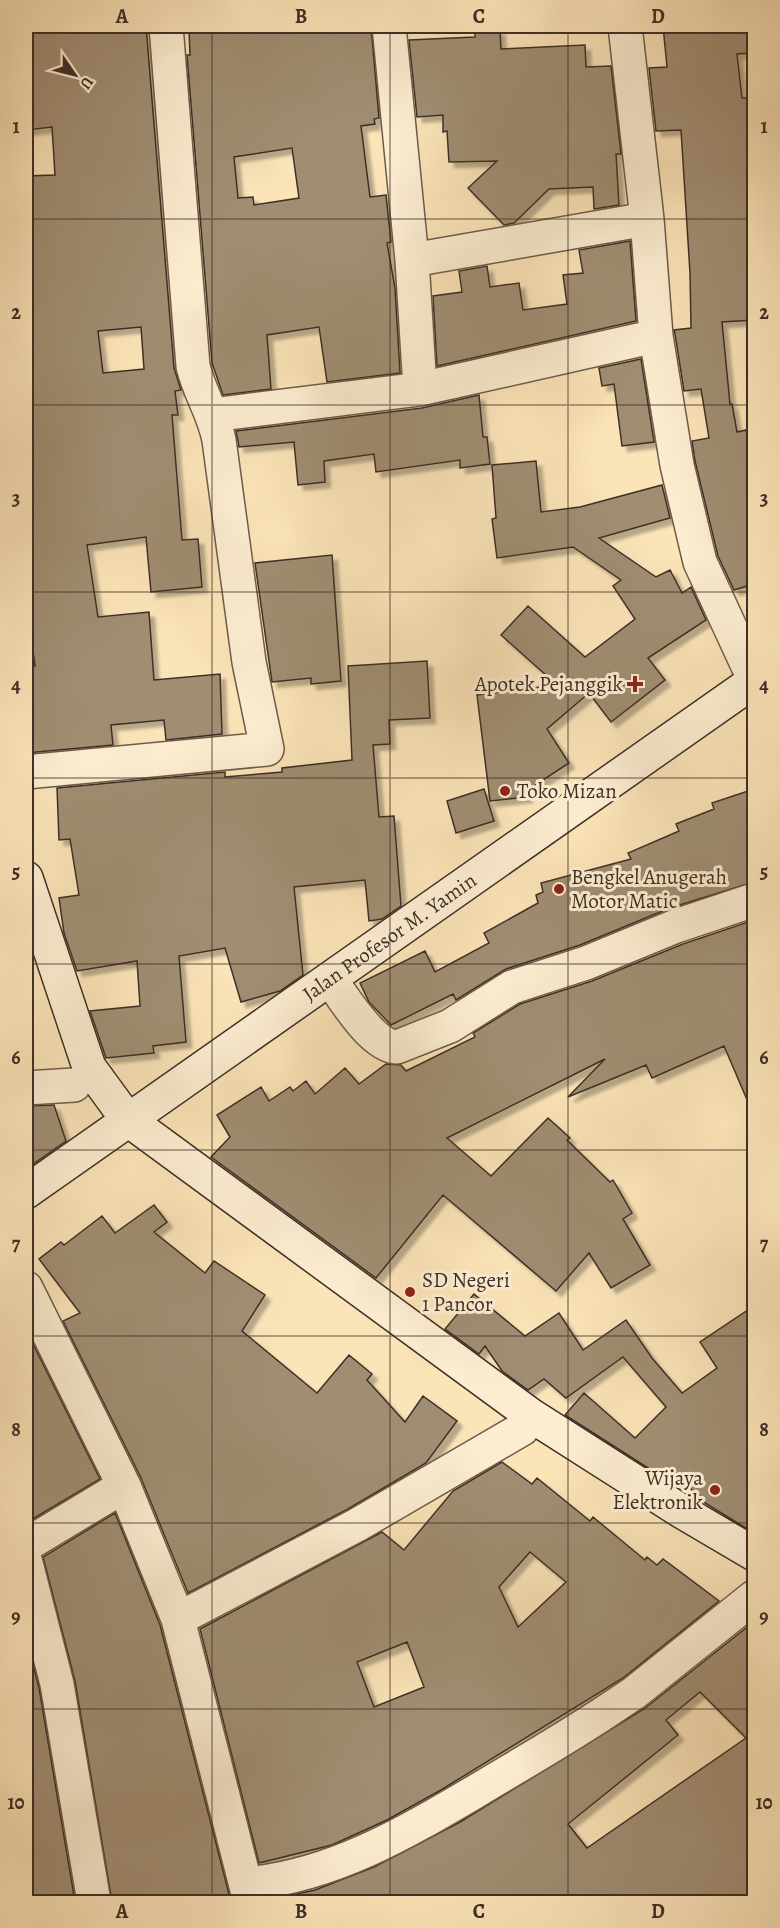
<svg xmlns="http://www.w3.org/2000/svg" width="780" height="1928" viewBox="0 0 780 1928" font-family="Alegreya,serif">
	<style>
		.building { fill: #a08d72; stroke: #3e2f27; stroke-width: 1.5; fill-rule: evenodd; filter: url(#shadow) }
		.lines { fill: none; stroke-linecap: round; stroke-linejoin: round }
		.street-casing { stroke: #6d5c4b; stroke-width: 36 }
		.secondary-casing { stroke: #3e2f27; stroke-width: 36 }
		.street { stroke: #fcedd1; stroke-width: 33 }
		.secondary { stroke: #fcedd1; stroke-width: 33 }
		.grid { fill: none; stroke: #3e2f27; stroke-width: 1.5; stroke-opacity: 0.55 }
		.poi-dot { fill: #8f2418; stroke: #fcedd1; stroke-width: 2 }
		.labels { text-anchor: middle; stroke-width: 6; stroke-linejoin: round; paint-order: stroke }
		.poi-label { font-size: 21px; fill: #3e2f27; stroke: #fcedd1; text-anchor: start }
		.street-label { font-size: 21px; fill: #3e2f27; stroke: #fcedd1 }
		.neatline { fill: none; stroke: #3e2f27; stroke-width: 2 }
		.grid-label { font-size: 20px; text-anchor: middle; font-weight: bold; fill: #3e2f27 }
	</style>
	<defs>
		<filter id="shadow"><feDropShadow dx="5.5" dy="5.5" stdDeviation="1.5" flood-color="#0004"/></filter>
	</defs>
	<rect width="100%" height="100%" fill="#fbe4b8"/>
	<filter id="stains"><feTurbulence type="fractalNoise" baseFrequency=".00333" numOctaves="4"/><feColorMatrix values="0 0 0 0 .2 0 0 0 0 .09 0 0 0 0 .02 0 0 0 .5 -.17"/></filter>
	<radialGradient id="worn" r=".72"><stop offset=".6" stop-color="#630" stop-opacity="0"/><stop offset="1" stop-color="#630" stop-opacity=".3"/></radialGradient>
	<path class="building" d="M26 26H146L174 368 181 390 175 391 178 415H172L182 540 198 539 202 587 151 592 146 537 87 545 98 617 149 612 154 680 220 674 222 734 166 740 164 720 111 725 113 745 26 753V668L35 666 26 600V278H29L26 176 55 175 52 127 26 130ZM141 327 144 369 103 373 98 331Z
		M212 26H371L379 118 374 119 375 124 361 126 370 197 386 195 391 242 387 243 395 288 400 373 327 382 319 327 267 335 271 389 223 395 212 363 187 55H190L189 28ZM292 148 299 198 254 205 253 197 238 198 234 157Z
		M663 26H747L750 53 737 54 742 98H754V320L722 322 730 404H732L737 432 746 430 754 471V584L734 590 718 556 695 461 692 441 709 438 701 389 684 391 675 334 674 330 691 328 690 273 681 130 656 131 649 68 667 67Z
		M500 29 501 49 585 45 586 67 611 66 621 154H616L619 205 594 209 593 187 549 189 514 223 504 225 468 188 497 161 449 162 447 131 443 132V115L417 117 409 40 475 37V30Z
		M630 241 636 321 437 366 433 296 462 292 459 271 487 266 490 287 519 283 523 310 567 304 563 275 583 273 579 250Z
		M641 359 654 442 622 446 614 384 602 386 599 368Z
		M479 395 483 437H487L490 464 460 468V460L376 472 374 454 324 461 325 482 298 485 294 442 239 447 236 431 422 408Z
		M536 461 541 512 580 507 662 485 670 518 599 538 656 577 670 570 682 593 691 587 706 620 648 658 665 680 611 722 589 693 547 729 569 763 526 791 527 797 490 801 477 695 557 685 501 635 528 606 585 657 635 619 613 586 621 580 573 547 497 558 492 519 496 518 492 465Z
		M332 555 341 681 311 684V678L272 682 255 563Z
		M427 661 430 718 389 720 390 744 373 745 379 817 394 816 401 906 382 919 369 921 365 880 294 887 303 975 280 991 241 1002 225 948 179 956 186 1042 153 1046 154 1053 106 1058 90 1011 140 1006 137 961 77 971 64 933 59 898 79 895 70 839 59 840 57 788 225 772V777L282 772V768L352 760 348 666Z
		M484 789 494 821 456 833 447 801Z
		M754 789V882L670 908 580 945 506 969 456 1000 453 994 391 1025 369 1002 360 983 425 951 435 972 489 943 484 933 538 903 536 895 543 892 541 883 631 859 628 853 679 831 676 824 714 809 712 803Z
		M754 920V1116L724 1046 652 1078 646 1065 568 1097 605 1059 447 1138 491 1176 548 1118 570 1138 567 1140 610 1182 613 1180 632 1213 623 1219 650 1265 611 1288 589 1253 556 1291 443 1195 376 1278 211 1157 230 1137 217 1115 261 1087 269 1101 290 1087 293 1091 306 1081 315 1094 345 1068 359 1084 386 1064 401 1065 406 1071 475 1037 473 1033 520 1004 592 981 683 944Z
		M54 1105 66 1141 26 1169V1106Z
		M154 1205 167 1222 154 1232 205 1273 214 1261 265 1295 242 1331 317 1393 349 1355 372 1374 367 1380 405 1422 423 1396 457 1421 426 1463 348 1509 188 1593 141 1478 63 1321 80 1313 39 1259 61 1242 64 1245 102 1216 115 1233Z
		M474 1294 525 1336 559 1313 583 1350 626 1320 652 1358 682 1393 717 1368 700 1342 754 1306V1533L705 1503 679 1477 673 1484 565 1415 584 1393 635 1438 666 1407 623 1357 566 1398 544 1379 528 1390 502 1371 485 1346 479 1354 445 1329Z
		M30 1338 100 1479 26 1523V1340Z
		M502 1462 532 1484 537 1478 590 1521 593 1517 645 1560 647 1557 657 1565 663 1559 719 1601 623 1678 441 1790 387 1820 332 1845 259 1863 200 1629 382 1532 404 1550 453 1491ZM530 1552 566 1582 518 1627 499 1587ZM407 1642 424 1687 374 1707 357 1662Z
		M115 1513 160 1625 231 1902H112L75 1681 43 1557Z
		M746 1628 754 1634V1902H268V1900L315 1890 374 1867 460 1822 644 1709ZM700 1692 746 1738 587 1848 568 1824 678 1735 666 1720Z
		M26 1637 39 1688 75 1902H26Z"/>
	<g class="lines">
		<g class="street-casing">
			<path id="street" d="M389 26 412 260 420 389
				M625 26 647 219 656 336 677 465 700 562 754 679
				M412 260 647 219
				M212 415 420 389 656 336
				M26 772 267 749 249 662 219 440C214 413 199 392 193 366L166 26
				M330 979C344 998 372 1046 397 1047L450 1026 512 987 586 963 676 926 754 900
				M26 1088 74 1085
				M26 1288 124 1486 178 1619 250 1902
				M26 1545 124 1486
				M26 1563 57 1684 94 1902
				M178 1619 357 1525 522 1429
				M246 1884C333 1876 405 1833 478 1790 521 1764 565 1739 607 1711L634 1693 754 1597"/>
		</g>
		<g class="secondary-casing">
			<g id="secondary">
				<path d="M26 878 89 1067 127 1119 532 1416 681 1511 754 1554"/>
				<path id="s1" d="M26 1192 754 681"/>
			</g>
		</g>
		<use href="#street" class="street"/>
		<use href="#secondary" class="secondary"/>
	</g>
	<path class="grid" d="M212 26V1902M390 26V1902M568 26V1902M26 219H754M26 405H754M26 592H754M26 778H754M26 964H754M26 1150H754M26 1336H754M26 1523H754M26 1709H754"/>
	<g class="poi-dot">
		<path d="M632 675h6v6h6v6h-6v6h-6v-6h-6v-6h6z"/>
		<circle cx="505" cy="791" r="6"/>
		<circle cx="559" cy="889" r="6"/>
		<circle cx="410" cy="1292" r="6"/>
		<circle cx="715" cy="1490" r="6"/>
	</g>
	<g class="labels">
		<g class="poi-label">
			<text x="623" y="691" text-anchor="end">Apotek Pejanggik</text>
			<text x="517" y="798">Toko Mizan</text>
			<text x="571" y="884">Bengkel Anugerah<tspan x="571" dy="24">Motor Matic</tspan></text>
			<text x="422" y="1287">SD Negeri<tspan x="422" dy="24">1 Pancor</tspan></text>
			<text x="703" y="1485" text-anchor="end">Wijaya<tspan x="703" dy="24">Elektronik</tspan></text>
		</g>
		<g class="street-label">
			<text dy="7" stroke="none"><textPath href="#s1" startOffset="444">Jalan Profesor M. Yamin</textPath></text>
		</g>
	</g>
	<rect width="780" height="1928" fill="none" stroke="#fbe4b8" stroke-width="66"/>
	<g transform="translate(75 75) rotate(125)" stroke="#fcedd1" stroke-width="4.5" paint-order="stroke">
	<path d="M0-4.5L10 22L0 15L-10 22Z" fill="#3e2f27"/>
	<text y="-9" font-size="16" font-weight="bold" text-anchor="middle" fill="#3e2f27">U</text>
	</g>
	<rect x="33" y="33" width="714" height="1862" class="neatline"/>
	<g class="grid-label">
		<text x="122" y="23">A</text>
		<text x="301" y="23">B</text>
		<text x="479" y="23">C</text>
		<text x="658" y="23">D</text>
		<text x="16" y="133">1</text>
		<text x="764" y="133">1</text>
		<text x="16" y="319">2</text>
		<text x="764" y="319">2</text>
		<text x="16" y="505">3</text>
		<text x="764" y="505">3</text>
		<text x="16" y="692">4</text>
		<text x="764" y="692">4</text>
		<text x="16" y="878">5</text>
		<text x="764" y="878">5</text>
		<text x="16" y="1064">6</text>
		<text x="764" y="1064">6</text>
		<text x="16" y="1250">7</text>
		<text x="764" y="1250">7</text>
		<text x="16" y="1436">8</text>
		<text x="764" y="1436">8</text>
		<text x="16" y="1623">9</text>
		<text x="764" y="1623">9</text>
		<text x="16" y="1809">10</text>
		<text x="764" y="1809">10</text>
		<text x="122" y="1918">A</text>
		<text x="301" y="1918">B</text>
		<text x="479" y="1918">C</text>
		<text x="658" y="1918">D</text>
	</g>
	<rect width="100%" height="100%" filter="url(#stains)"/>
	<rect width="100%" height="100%" fill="url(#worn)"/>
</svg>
